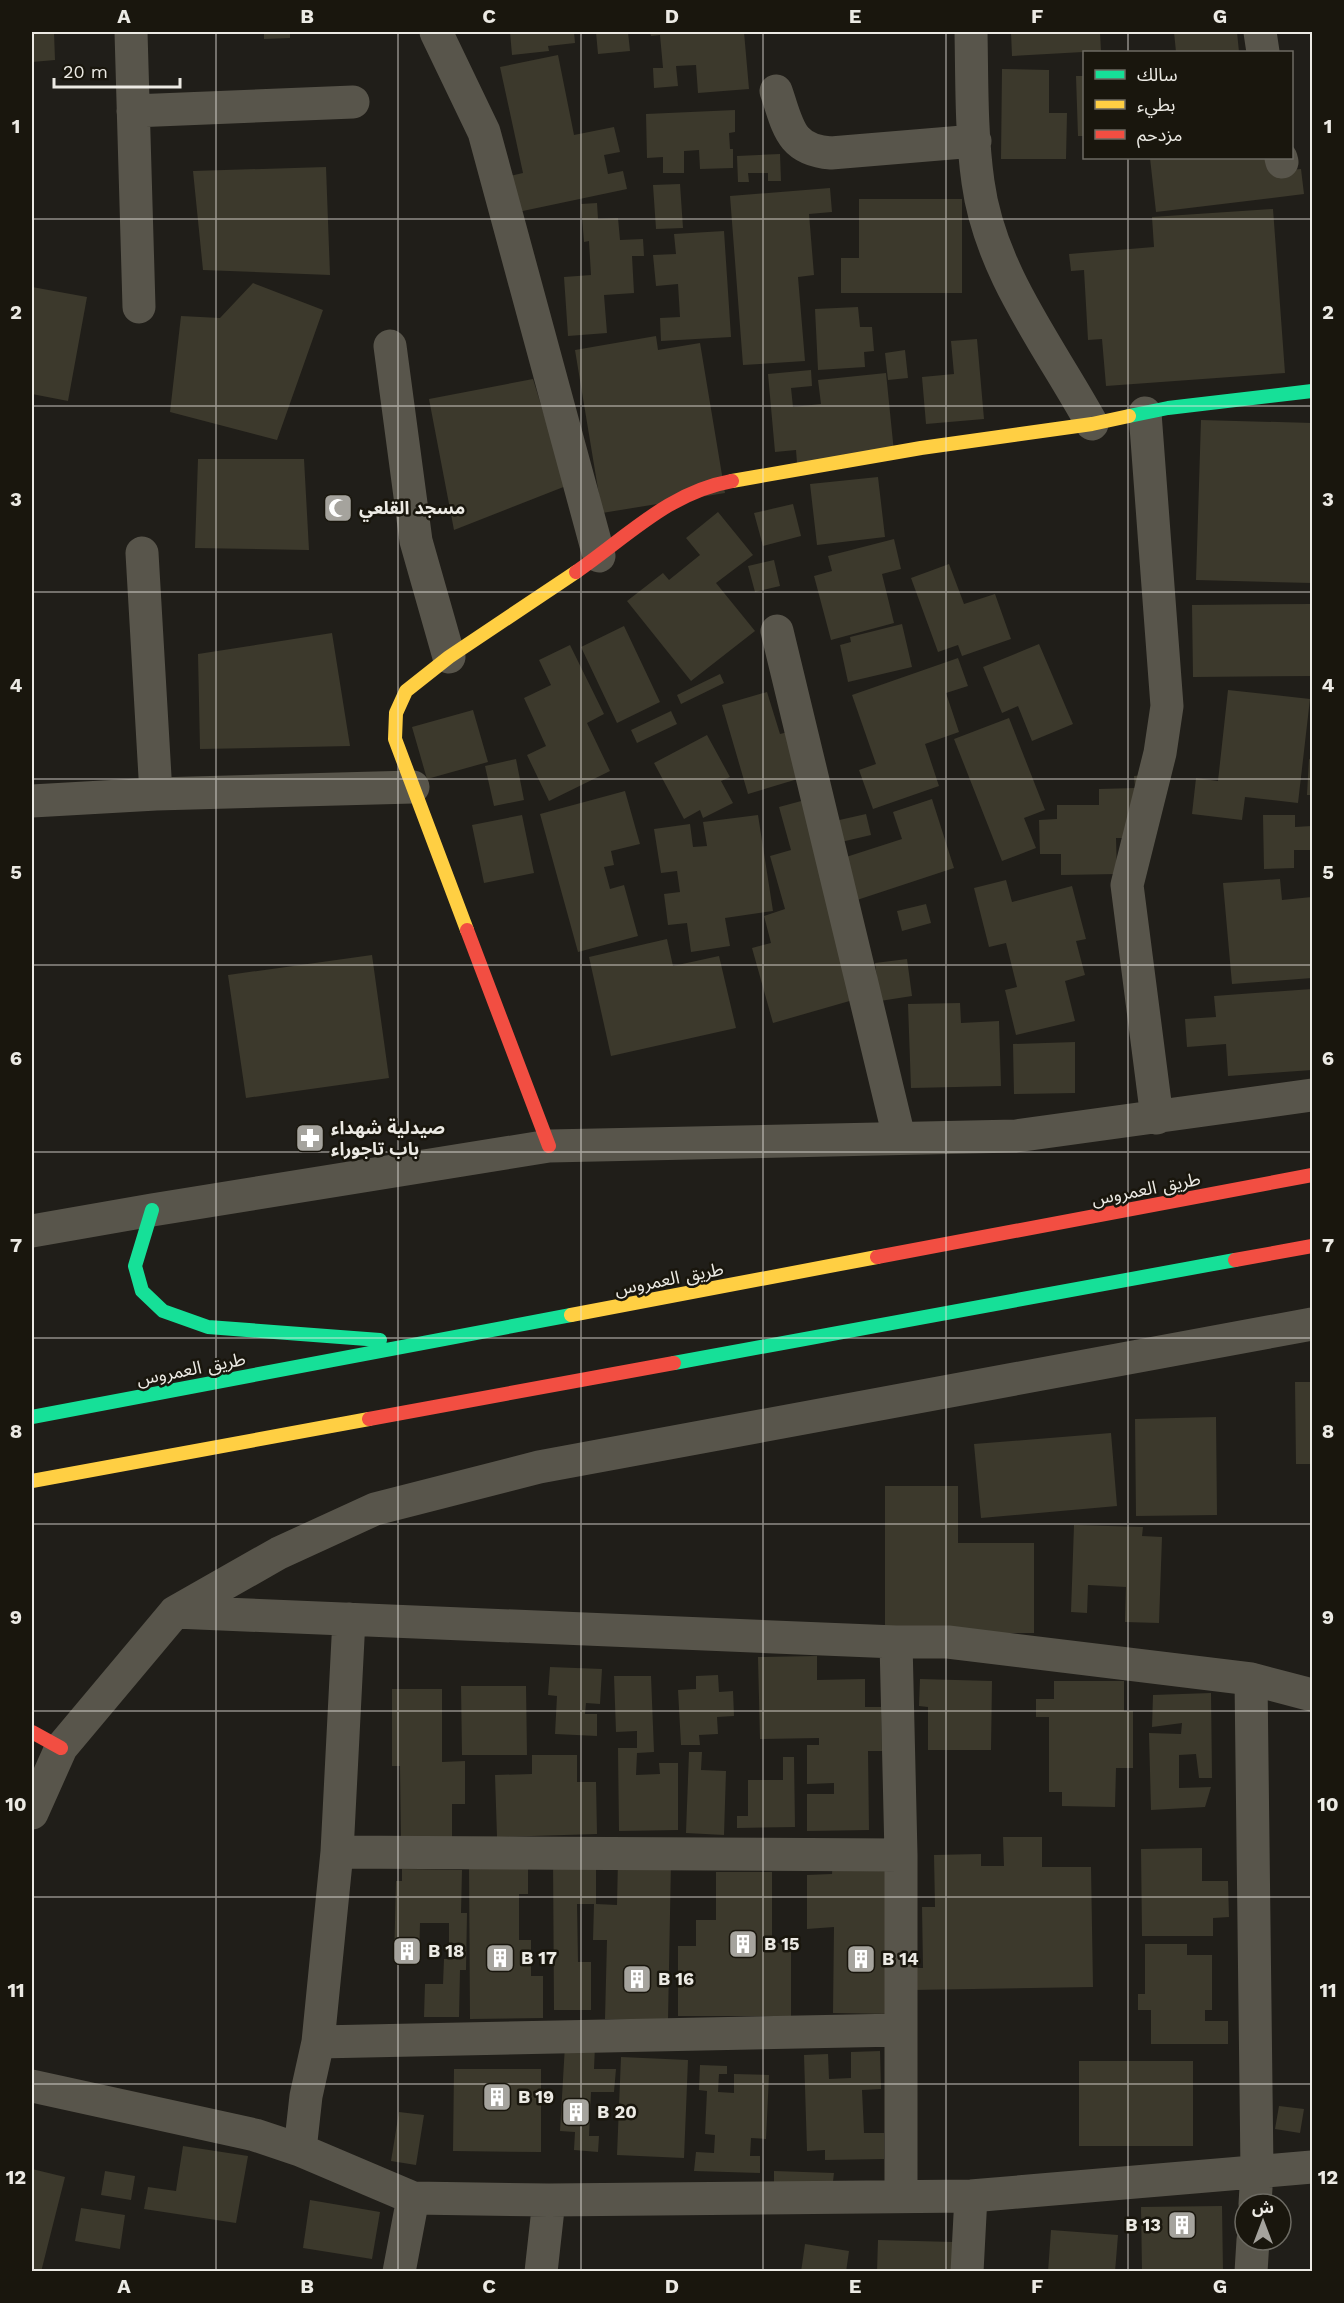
<svg xmlns="http://www.w3.org/2000/svg" width="1344" height="2303" viewBox="0 0 1344 2303" font-family="'Work Sans','Noto Sans Arabic',sans-serif">
	<style>
		.building { fill: #3c392c }
		.lines { fill: none; stroke-linecap: round; stroke-linejoin: round }
		.street { stroke: #58554b; stroke-width: 33 }
		.fast { stroke: #16e098; stroke-width: 14 }
		.slow { stroke: #ffcf43; stroke-width: 14 }
		.jam { stroke: #f24e42; stroke-width: 14 }
		.grid { fill: none; stroke: #eceae4; stroke-width: 1.5; stroke-opacity: 0.55 }
		.labels { text-anchor: middle; stroke-width: 5; stroke-linejoin: round; paint-order: stroke }
		.poi-label { font-size: 18px; font-weight: bold; fill: #eceae4; stroke: #19160d; text-anchor: start }
		.street-label { font-size: 18px; fill: #eceae4; stroke: #19160d }
		.neatline { fill: none; stroke: #eceae4; stroke-width: 2 }
		.grid-label { font-size: 20px; text-anchor: middle; font-weight: bold; fill: #eceae4 }
	</style>
	<rect width="100%" height="100%" fill="#201e19"/>
	<path class="building" d="M32 32H54L55 60 32 62Z
		M264 32H290V38L264 39Z
		M510 32H574L575 43 548 46 549 51 512 55Z
		M596 32H628L630 51 598 54Z
		M650 32H744L749 89 698 93 696 65 676 66 678 86 654 88 653 68H663L660 35 651 36Z
		M1011 32H1100L1101 51 1012 56Z
		M1174 32H1237L1239 52H1176Z
		M558 55 574 135 614 127 620 152 604 155 608 174 623 171 627 189 518 212 510 176 523 173 500 67Z
		M1002 69 1049 70V113H1067L1066 159H1001Z
		M1076 76H1084V136H1078Z
		M735 110V132L729 133 730 149H733V168L700 169 699 150 684 151V173H663V157L647 158 646 114Z
		M780 154 781 181H768V173H748L749 182H738L737 156Z
		M1150 158H1278L1280 171 1301 169 1304 194 1156 212Z
		M326 167 330 275 203 270 193 171Z
		M680 184 683 228 656 229 653 185Z
		M830 188 832 212 809 214 814 275 798 277 805 361 743 365 730 196Z
		M859 199H962V293H841V258H859Z
		M597 203 598 219 618 218 620 240 643 239 644 256H632L634 293 604 295 607 333 568 336 564 277 591 275 589 241 584 242 581 204Z
		M1273 209 1285 373 1106 386 1102 339 1088 340 1084 270 1071 271 1069 254 1154 247 1152 217Z
		M724 231 731 337 661 341 660 318 680 317 678 284 656 286 653 255 676 254 674 234Z
		M253 283 323 310 277 440 170 412 181 316 220 318Z
		M32 287 87 297 68 401 32 394Z
		M858 307 860 327H872L874 351 864 352 865 367 818 370 815 309Z
		M656 336 658 350 700 343 725 493 602 513 575 350Z
		M977 339 984 419 926 424 922 377 954 374 951 341Z
		M905 350 908 378 888 380 885 353Z
		M811 370 812 386 791 388 793 407 821 404 818 380 886 373 894 452 797 463 796 450 775 452 768 374Z
		M533 379 566 486 454 530 429 399Z
		M1201 420 1312 423V583L1196 580Z
		M198 459H304L309 550 195 548Z
		M878 477 885 537 817 545 810 484Z
		M793 504 801 536 763 546 754 513Z
		M718 512 753 555 716 583 755 631 691 681 627 601 663 573 669 580 700 555 686 538Z
		M894 539 901 569 882 574 894 623 831 640 814 576 832 571 828 556Z
		M774 560 780 586 755 592 748 566Z
		M949 564 964 604 995 594 1011 639 962 656 958 645 938 652 911 578Z
		M1312 604V676L1193 677 1192 605Z
		M902 624 912 667 848 682 840 645 851 642 850 637Z
		M624 626 660 702 617 723 581 647Z
		M332 633 350 746 200 749 198 654Z
		M1039 644 1073 724 1032 741 1018 706 1002 713 983 667Z
		M570 645 604 714 587 723 610 771 549 801 527 755 546 746 524 698 551 685 539 660Z
		M958 658 968 686 946 693 959 732 925 744 939 786 873 809 859 770 876 764 852 695Z
		M720 674 724 683 681 704 677 695Z
		M1228 690 1310 699 1298 803 1245 797 1242 820 1192 814 1196 778 1218 781Z
		M767 692 780 734 788 732 801 778 748 794 722 705Z
		M473 710 488 762 427 779 412 727Z
		M671 711 677 724 637 743 631 730Z
		M1009 718 1045 810 1024 818 1036 848 1002 861 954 739Z
		M707 735 730 777 721 781 733 803 703 818 700 810 684 819 654 763Z
		M516 759 524 800 494 806 485 766Z
		M1309 759 1312 760V795H1307Z
		M1145 775 1135 838H1116L1117 874 1061 875V854H1040L1039 820 1057 819V805H1099V789L1135 788 1134 776Z
		M625 791 640 844 611 851 614 865 604 867 610 889 624 885 638 936 578 952 540 814Z
		M932 799 954 868 857 900 843 858 902 839 893 812Z
		M805 800 860 998 773 1023 752 948 771 943 764 916 785 909 770 856 791 850 779 807Z
		M866 814 871 835 841 842 835 821Z
		M522 815 534 873 484 883 472 825Z
		M758 815 773 911 725 918 730 946 691 952 687 923 668 925 664 894 680 892 677 871 661 873 654 829 690 824 693 847 707 846 703 822Z
		M1263 815H1295V827L1312 826V850H1294V868L1264 869Z
		M1280 879 1282 900 1312 897V978L1232 984 1223 883Z
		M1006 880 1012 902 1072 886 1086 939 1076 941 1085 975 1065 981 1075 1021 1016 1035 1005 990 1017 987 1006 943 989 947 974 888Z
		M926 904 931 923 902 931 897 911Z
		M667 939 673 966 719 956 736 1028 611 1056 589 957Z
		M372 955 389 1078 246 1098 228 975Z
		M907 959 912 996 880 1001 875 963Z
		M1312 989V1070L1228 1076 1226 1044 1187 1047 1185 1019 1216 1017 1214 996Z
		M960 1003 961 1023 999 1021 1001 1086 911 1088 908 1004Z
		M1075 1042V1093L1014 1094 1013 1044Z
		M1295 1382H1312V1464H1296Z
		M1216 1417 1217 1515 1136 1516 1135 1419Z
		M1111 1433 1117 1506 981 1518 974 1444Z
		M885 1486H958V1543H1034V1633H885Z
		M1074 1525 1143 1527 1142 1536 1162 1537 1159 1623 1125 1622 1126 1587 1088 1585 1087 1613 1071 1612Z
		M817 1656V1680L865 1679V1707H881L882 1751H868L869 1830 807 1831V1794H834V1783L807 1784V1745H819V1738L760 1739 758 1657Z
		M550 1667 602 1669 600 1704 586 1703 585 1714H597V1736L555 1734 557 1696 548 1695Z
		M718 1675 719 1692 733 1691 734 1716 717 1717 718 1734 699 1735 700 1745H681L678 1690 696 1689V1676Z
		M614 1676H651L654 1752 637 1753 636 1775 660 1774 659 1763H678V1830L619 1831 618 1748H637V1731L616 1732Z
		M920 1679 992 1681 991 1750H928V1707L919 1706Z
		M1054 1681H1124V1711H1133V1768H1116L1115 1807 1062 1806V1792H1049V1717H1036V1699H1054Z
		M461 1686H526L527 1755H462Z
		M392 1689H442V1762L465 1761V1804H452V1839L401 1840 400 1766H392Z
		M1211 1693 1212 1778H1199L1196 1754 1179 1755V1788L1211 1787 1205 1807 1151 1810 1149 1733 1181 1734 1182 1723 1152 1727 1153 1695Z
		M689 1752H702L701 1770 726 1771 724 1835 686 1833Z
		M532 1755H577V1782H596L597 1834 497 1837 495 1775 532 1774Z
		M783 1757H794L795 1827 737 1828V1816H748V1780H783Z
		M1003 1837H1042V1867H1091L1093 1987 912 1990V1968H923L922 1907H935L934 1855 981 1854V1866H1004Z
		M1202 1848V1881H1228L1229 1917 1213 1918V1936H1142L1141 1849Z
		M553 1856H596V1904L617 1905 618 1860 671 1861 668 2020 605 2019 607 1940H593L594 1904H577L578 1962H591V2010H554Z
		M833 1860 887 1861 891 2014 833 2013 834 1927 807 1929V1875L832 1874Z
		M528 1861V1894H519V1940H531V1976H543V2018L470 2019 469 1862Z
		M402 1869 462 1870 461 1913H467L466 1970H460L459 2017H424L425 1984H443L444 1959H459V1943H449V1923H420L419 1962H394L396 1881H402Z
		M716 1872H772V1943H791V2016H678V1946H696V1920H716Z
		M1310 1931H1312V1956L1311 1957Z
		M1145 1944H1187V1955H1212V2010H1205V2021H1228V2044H1151V2010H1138V1994H1145Z
		M565 2045 595 2046 594 2069H616L614 2092H591L589 2136H599L598 2152 574 2150 575 2132 560 2131Z
		M880 2051 881 2089 862 2090 864 2133H884V2159L825 2160V2150L807 2151 804 2055 828 2054 829 2079 851 2078V2052Z
		M621 2057 688 2060 684 2158 617 2155Z
		M1079 2061H1193V2146H1079Z
		M700 2065 727 2066V2074H719L718 2092 734 2093V2074L769 2075 766 2139 751 2138 750 2156H760V2173L694 2171 696 2152 714 2153 715 2135 705 2134 707 2091 699 2090Z
		M454 2069H541V2152L453 2151Z
		M1279 2106 1304 2109 1300 2133 1275 2129Z
		M399 2112 424 2115 416 2165 391 2161Z
		M183 2146 248 2156 236 2223 144 2209 148 2187 176 2191Z
		M32 2169 65 2177 41 2272H32Z
		M105 2171 135 2176 131 2200 101 2195Z
		M774 2171 834 2173 832 2190 774 2187Z
		M310 2200 380 2212 372 2259 303 2248Z
		M1222 2206 1223 2272H1142L1141 2207Z
		M81 2208 125 2215 120 2249 75 2241Z
		M1051 2230 1118 2235 1115 2272H1048Z
		M878 2240 954 2242 953 2272H877Z
		M805 2244 849 2251 846 2272H801Z"/>
	<g class="lines">
		<path class="street" d="M131 32 139 307
			M436 32 484 132 599 556
			M971 32C972 81 971 133 978 182 990 272 1050 347 1092 424
			M1260 32 1263 52
			M776 91C788 125 789 150 831 153L975 141
			M133 111 353 102
			M1281 158 1282 162
			M390 346 416 541 449 657
			M1145 413 1167 706 1160 753 1127 885 1157 1118
			M142 553 156 794 413 787
			M777 631 899 1137
			M32 801 156 794
			M32 1231 152 1210 549 1146 1016 1136 1312 1095
			M175 1612 896 1642H948L1251 1679 1312 1695
			M896 1642 901 1855V2195
			M1251 1679 1257 2171 1255 2204
			M32 1813 61 1748 175 1612 279 1553 375 1509 539 1467 1312 1324
			M337 1852 901 1855
			M318 2042 901 2030
			M32 2086 255 2135 300 2150 413 2198 549 2200 971 2196 1312 2167
			M300 2150 306 2096 318 2042 337 1852 349 1619
			M399 2272 413 2198
			M541 2272 549 2200
			M967 2272 971 2196
			M1251 2272 1253 2240"/>
		<path class="fast" d="M1129 416 1168 408 1312 391
			M152 1210 135 1266 142 1291 163 1311 208 1327 380 1340
			M674 1363 1235 1260
			M32 1417 571 1315"/>
		<path class="slow" d="M732 481 921 448 1092 424 1129 416
			M467 930 395 739 396 713 406 691 449 657 576 572
			M571 1315 877 1257
			M32 1481 369 1419"/>
		<path class="jam" d="M576 572C627 537 669 492 732 481
			M467 930 549 1146
			M877 1257 1312 1175
			M1235 1260 1312 1246
			M369 1419 674 1363
			M32 1732 61 1748"/>
	</g>
	<path class="grid" d="M216 32V2272M398 32V2272M581 32V2272M763 32V2272M946 32V2272M1128 32V52M1128 158V2272M32 219H1312M32 406H1312M32 592H1312M32 779H1312M32 965H1312M32 1152H1312M32 1338H1312M32 1524H1312M32 1711H1312M32 1897H1312M32 2084H1312"/>
	<defs>
		<g id="mosque-square" transform="scale(1.5)"><rect x="-9" y="-9" width="18" height="18" rx="4" fill="#a5a39d" stroke="#19160d"/><path d="M3.5-4.9A6 6 0 1 0 3.5 4.9A5 5 0 1 1 3.5-4.9Z" fill="#fff"/></g>
		<g id="pharmacy-square" transform="scale(1.5)"><rect x="-9" y="-9" width="18" height="18" rx="4" fill="#a5a39d" stroke="#19160d"/><path d="M-2-6h4v4h4v4h-4v4h-4v-4h-4v-4h4Z" fill="#fff"/></g>
		<g id="building-square" transform="scale(1.5)"><rect x="-9" y="-9" width="18" height="18" rx="4" fill="#a5a39d" stroke="#19160d"/><path d="M-4-6H4V6H1V3H-1V6H-4ZM-2.5-4.3h1.7v1.8h-1.7ZM.8-4.3h1.7v1.8H.8ZM-2.5-1h1.7V.8h-1.7ZM.8-1h1.7V.8H.8Z" fill="#fff"/></g>
	</defs>
	<g fill-rule="evenodd">
		<use href="#mosque-square" x="338" y="508"/>
		<use href="#pharmacy-square" x="310" y="1138"/>
		<use href="#building-square" x="743" y="1944"/>
		<use href="#building-square" x="407" y="1951"/>
		<use href="#building-square" x="500" y="1958"/>
		<use href="#building-square" x="861" y="1959"/>
		<use href="#building-square" x="637" y="1979"/>
		<use href="#building-square" x="497" y="2097"/>
		<use href="#building-square" x="576" y="2112"/>
		<use href="#building-square" x="1182" y="2225"/>
	</g>
	<g class="labels">
		<g class="poi-label">
			<text x="359" y="514">مسجد القلعي</text>
			<text x="331" y="1134">صيدلية شهداء<tspan x="331" dy="21">باب تاجوراء</tspan></text>
			<text x="764" y="1950">B 15</text>
			<text x="428" y="1957">B 18</text>
			<text x="521" y="1964">B 17</text>
			<text x="882" y="1965">B 14</text>
			<text x="658" y="1985">B 16</text>
			<text x="518" y="2103">B 19</text>
			<text x="597" y="2118">B 20</text>
			<text x="1161" y="2231" text-anchor="end">B 13</text>
		</g>
		<g class="street-label">
			<text transform="translate(1146 1189) rotate(-11)" y="6">طريق العمروس</text>
			<text transform="translate(669 1279) rotate(-11)" y="6">طريق العمروس</text>
			<text transform="translate(191 1369) rotate(-11)" y="6">طريق العمروس</text>
		</g>
	</g>
	<rect width="1344" height="2303" fill="none" stroke="#19160d" stroke-width="66"/>
	<rect x="1083" y="51" width="210" height="108" fill="#19160d" stroke="#6d6b63" stroke-width="1.5"/>
	<rect x="1095" y="70" width="30" height="9" fill="#16e098" stroke="#6d6b63" stroke-width="1.5"/>
	<text x="1137" y="81" font-size="18" fill="#eceae4">سالك</text>
	<rect x="1095" y="100" width="30" height="9" fill="#ffcf43" stroke="#6d6b63" stroke-width="1.5"/>
	<text x="1137" y="111" font-size="18" fill="#eceae4">بطيء</text>
	<rect x="1095" y="130" width="30" height="9" fill="#f24e42" stroke="#6d6b63" stroke-width="1.5"/>
	<text x="1137" y="141" font-size="18" fill="#eceae4">مزدحم</text>
	<g transform="translate(1263 2222)"><circle r="28" fill="#19160d" stroke="#6d6b63" stroke-width="1.5"/>
	<path d="M0-4.5L10 22L0 15L-10 22Z" fill="#a5a39d"/>
	<text y="-9" font-size="16" font-weight="bold" text-anchor="middle" fill="#eceae4">ش</text>
	</g>
	<path d="M54 78v9h126v-9" fill="none" stroke="#eceae4" stroke-width="3"/>
	<text x="63" y="78" font-size="18" fill="#eceae4" stroke="#19160d" stroke-width="4.5" paint-order="stroke">20 m</text>
	<rect x="33" y="33" width="1278" height="2237" class="neatline"/>
	<g class="grid-label">
		<text x="124" y="23">A</text>
		<text x="307" y="23">B</text>
		<text x="489" y="23">C</text>
		<text x="672" y="23">D</text>
		<text x="855" y="23">E</text>
		<text x="1037" y="23">F</text>
		<text x="1220" y="23">G</text>
		<text x="16" y="133">1</text>
		<text x="1328" y="133">1</text>
		<text x="16" y="319">2</text>
		<text x="1328" y="319">2</text>
		<text x="16" y="506">3</text>
		<text x="1328" y="506">3</text>
		<text x="16" y="692">4</text>
		<text x="1328" y="692">4</text>
		<text x="16" y="879">5</text>
		<text x="1328" y="879">5</text>
		<text x="16" y="1065">6</text>
		<text x="1328" y="1065">6</text>
		<text x="16" y="1252">7</text>
		<text x="1328" y="1252">7</text>
		<text x="16" y="1438">8</text>
		<text x="1328" y="1438">8</text>
		<text x="16" y="1624">9</text>
		<text x="1328" y="1624">9</text>
		<text x="16" y="1811">10</text>
		<text x="1328" y="1811">10</text>
		<text x="16" y="1997">11</text>
		<text x="1328" y="1997">11</text>
		<text x="16" y="2184">12</text>
		<text x="1328" y="2184">12</text>
		<text x="124" y="2293">A</text>
		<text x="307" y="2293">B</text>
		<text x="489" y="2293">C</text>
		<text x="672" y="2293">D</text>
		<text x="855" y="2293">E</text>
		<text x="1037" y="2293">F</text>
		<text x="1220" y="2293">G</text>
	</g>
</svg>
